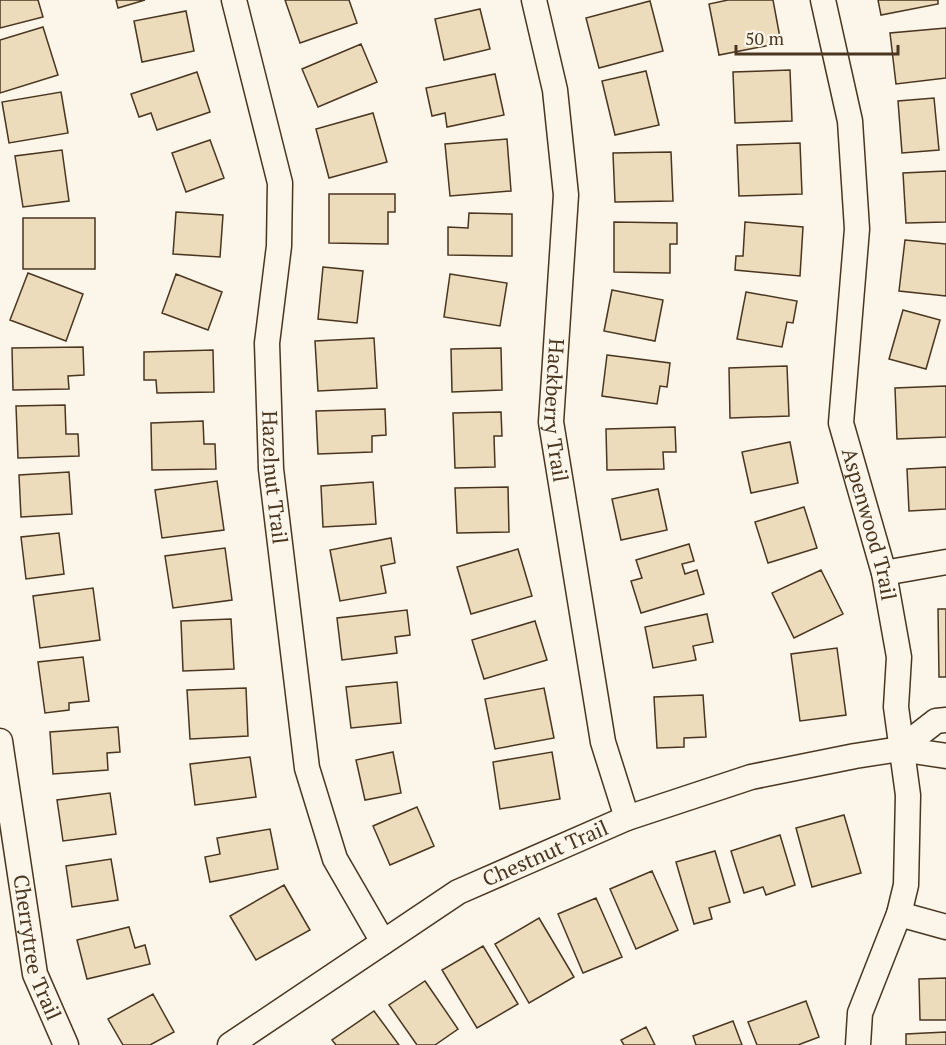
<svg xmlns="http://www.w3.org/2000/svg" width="946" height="1045" viewBox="0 0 946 1045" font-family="'PT Serif',serif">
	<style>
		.building { fill: #ecdcbc; stroke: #4a3520; stroke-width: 1.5 }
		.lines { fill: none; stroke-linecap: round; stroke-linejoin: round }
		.minor-casing { stroke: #4a3520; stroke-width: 27 }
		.minor { stroke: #fbf6e9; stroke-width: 24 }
		.labels { text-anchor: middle; stroke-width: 4.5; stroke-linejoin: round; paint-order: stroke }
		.street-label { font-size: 21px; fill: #4a3520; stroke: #fbf6e9 }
	</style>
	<rect width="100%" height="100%" fill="#fbf6e9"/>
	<path class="building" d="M0 0H38L43 17 0 28Z
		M116 0H145L118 8Z
		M285 0H349L357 23 300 43Z
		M728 0H773L781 43 719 55 709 4Z
		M878 0H938V4L881 15Z
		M650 1 663 51 599 68 586 18Z
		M480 9 490 49 444 60 435 19Z
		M186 11 194 51 142 62 134 21Z
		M43 27 58 75 0 93V40Z
		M946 28V78L896 84 890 33Z
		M361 44 377 82 318 107 302 69Z
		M790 70 792 121 735 123 733 72Z
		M646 71 659 125 615 135 602 81Z
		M197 72 210 112 157 130 151 113 139 117 131 94Z
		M495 74 504 115 447 127 445 113 432 116 426 88Z
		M61 92 68 133 9 143 2 102Z
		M934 98 939 150 902 153 898 101Z
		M373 113 387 162 329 178 316 129Z
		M507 139 511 191 450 196 445 144Z
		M210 140 224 178 186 192 172 153Z
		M800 143 802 194 739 196 737 145Z
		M62 150 69 201 23 207 15 156Z
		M671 152 673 201 615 202 613 153Z
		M946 171V222L906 223 903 173Z
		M329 194H395V212H388V244L329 243Z
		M176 212 223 215 220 257 173 254Z
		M469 213 512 214V256L448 255V227L468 228Z
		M23 218H95V269H23Z
		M614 222 677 223V244H670V273L614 272Z
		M745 222 803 227 800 276 735 270 736 256H743Z
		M905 240 946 244V296L899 291Z
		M323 267 363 271 357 323 318 319Z
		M28 273 83 294 66 341 10 320Z
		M176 274 222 292 208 330 162 313Z
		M450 274 507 283 500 326 444 317Z
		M612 290 663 300 655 341 604 331Z
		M746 292 797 301 793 323 787 322 782 347 737 339Z
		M903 310 940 320 926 369 889 359Z
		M374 338 377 388 318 391 315 341Z
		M83 347 84 375 68 376 69 389 13 390 12 348Z
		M501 348 502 390 452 392 451 349Z
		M213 350 214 392 157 393 156 380H144V352Z
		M607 355 670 363 667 387 660 386 657 404 602 396Z
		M787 366 789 416 730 418 729 368Z
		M946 386V437L897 439 895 388Z
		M65 405 66 434H78L79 456 18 458 16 406Z
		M385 409 386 435 372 436V452L318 454 316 411Z
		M501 412 502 436H494L495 467 455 468 453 413Z
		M203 421 204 444H215L216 469 152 470 151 423Z
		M675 427 676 452H663L664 469 607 470 606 429Z
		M790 442 798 483 751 493 742 452Z
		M946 467V509L909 511 907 469Z
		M69 472 72 514 21 517 19 475Z
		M217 481 224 530 162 538 155 490Z
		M373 482 376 524 323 527 321 486Z
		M508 487 509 532 457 533 455 488Z
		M658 489 667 530 621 540 612 499Z
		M804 507 817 548 768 563 755 522Z
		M59 533 64 574 26 579 21 537Z
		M391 538 395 563 381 566 386 593 340 601 330 550Z
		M689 544 694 561 682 564 685 574 697 570 704 594 641 613 631 581 642 578 636 560Z
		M225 548 232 600 173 608 165 556Z
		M518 549 532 596 471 614 457 567Z
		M821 570 843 614 794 638 772 593Z
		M93 588 100 640 40 648 33 596Z
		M938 609H946V677H939Z
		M407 610 410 635 395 637 397 653 342 660 337 618Z
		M707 614 713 642 693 646 696 660 653 668 645 627Z
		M231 619 234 669 183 671 181 621Z
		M535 621 547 660 484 679 472 640Z
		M837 648 846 715 800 721 791 654Z
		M83 657 89 701 69 703V710L45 713 38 662Z
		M397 682 401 723 351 728 346 687Z
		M246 688 248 736 190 739 187 690Z
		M544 688 554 738 495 749 485 699Z
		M703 695 706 737 684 738V747L657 748 654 697Z
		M118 727 120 752 107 753 108 770 53 774 50 732Z
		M393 752 401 793 365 800 356 760Z
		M552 752 560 799 500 809 493 762Z
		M250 757 256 797 195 805 190 764Z
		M110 793 116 834 63 841 57 800Z
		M417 807 434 846 390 865 373 826Z
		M844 815 861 873 812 887 796 828Z
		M270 829 278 869 210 882 205 857 220 854 217 838Z
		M780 835 795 885 766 895 763 887 744 893 731 851Z
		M715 851 730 902 709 908 712 919 694 924 676 862Z
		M111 859 118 900 72 907 66 866Z
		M652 871 678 930 636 949 610 889Z
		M284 885 310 930 256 960 230 916Z
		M596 898 622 957 583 973 558 914Z
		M539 918 574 977 529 1003 495 944Z
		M129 927 135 948 145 945 150 964 87 979 77 940Z
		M483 946 518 1004 477 1028 442 970Z
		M946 978V1020H920L919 979Z
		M425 981 458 1029 435 1045H417L389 1005Z
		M153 994 174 1032 150 1045H123L108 1019Z
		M806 1001 819 1037 798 1045H757L748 1022Z
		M374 1011 399 1045H336L332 1040Z
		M733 1021 742 1045H696L693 1036Z
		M646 1027 655 1045H624L621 1040Z
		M946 1032V1045H906V1034Z"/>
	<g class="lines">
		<g class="minor-casing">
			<g id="minor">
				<path id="s1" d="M234 0 280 183 279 246 267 343 271 469 307 768 335 859 383 942"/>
				<path id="s2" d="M534 0 555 90 566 195 551 422 603 742 627 818"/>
				<path id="s3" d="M823 0 850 121 857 229 841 423 884 573 899 657 896 707 908 795 906 885 899 914 860 1013 858 1045"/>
				<path d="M884 573 946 562"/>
				<path id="s4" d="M0 741 35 974 66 1045"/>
				<path d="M900 749 936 721 946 720"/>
				<path d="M899 914 946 927"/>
				<path id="s5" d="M230 1045 458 892 627 818 751 777 855 756 900 749 946 756"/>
			</g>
		</g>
		<use href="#minor" class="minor"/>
	</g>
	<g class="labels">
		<g class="street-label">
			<text dy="7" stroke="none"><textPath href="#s2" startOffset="414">Hackberry Trail</textPath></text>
			<text dy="7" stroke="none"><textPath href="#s1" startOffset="484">Hazelnut Trail</textPath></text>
			<text dy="7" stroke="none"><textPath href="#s3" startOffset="532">Aspenwood Trail</textPath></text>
			<text dy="7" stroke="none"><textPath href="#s5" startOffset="370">Chestnut Trail</textPath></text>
			<text dy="7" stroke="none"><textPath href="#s4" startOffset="210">Cherrytree Trail</textPath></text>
		</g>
	</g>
	<path d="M736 45v9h162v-9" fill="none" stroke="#4a3520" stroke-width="3"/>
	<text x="745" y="45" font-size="18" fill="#4a3520" stroke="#fbf6e9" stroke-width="4.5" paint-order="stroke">50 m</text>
</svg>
